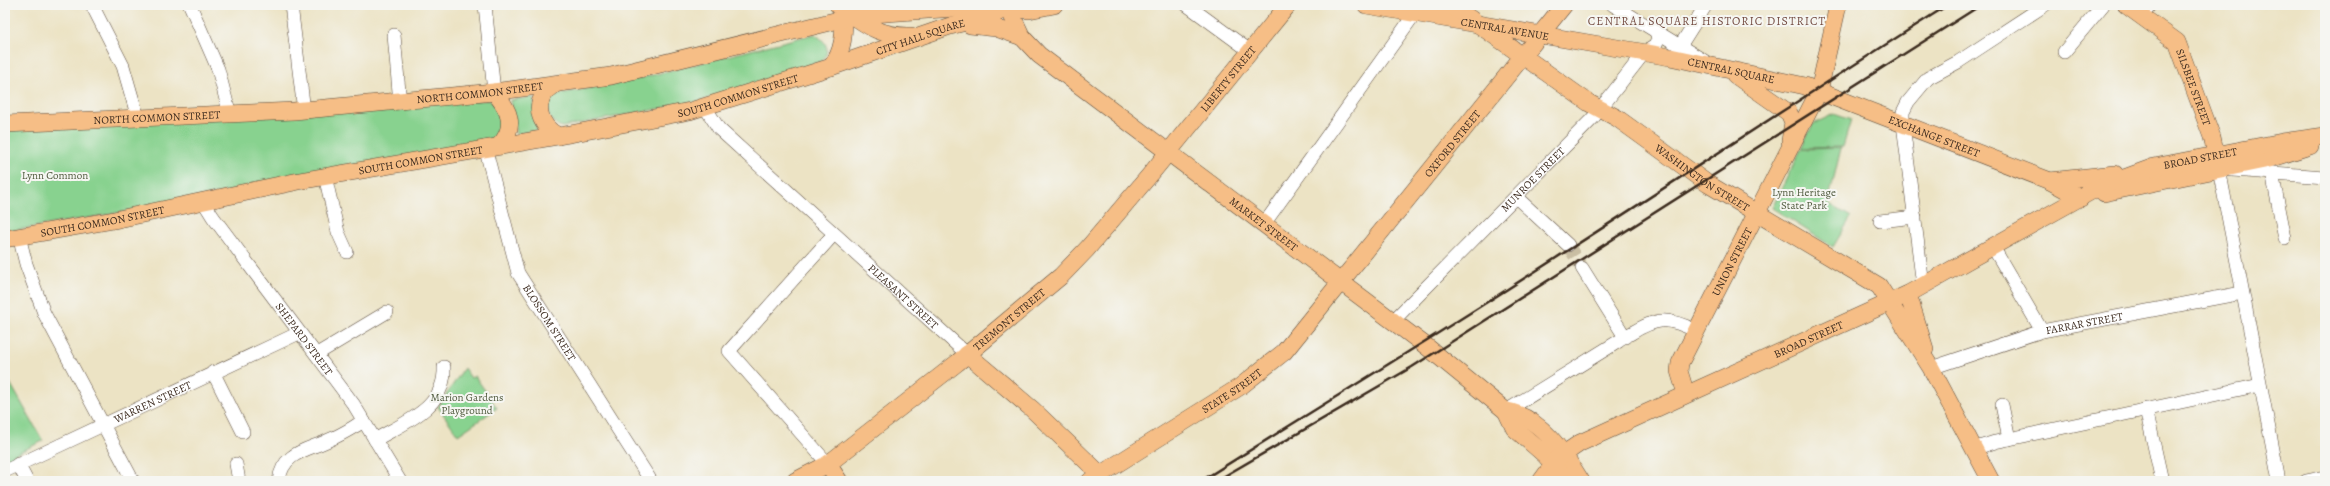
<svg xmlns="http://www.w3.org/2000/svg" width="2330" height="486" viewBox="0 0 2330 486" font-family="Alegreya,serif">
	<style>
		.green { fill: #88d28f; stroke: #627e56 }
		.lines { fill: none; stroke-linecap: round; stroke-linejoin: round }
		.minor-tunnel { stroke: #c9bea3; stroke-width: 13; stroke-dasharray: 13 6; stroke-linecap: butt }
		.minor-casing { stroke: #564637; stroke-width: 14 }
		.major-casing { stroke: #564637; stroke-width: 18 }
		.minor { stroke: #fff; stroke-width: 13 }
		.major { stroke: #f6be86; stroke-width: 17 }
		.rail { stroke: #3b2a1e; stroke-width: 2.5 }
		.labels { text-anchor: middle; stroke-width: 4; stroke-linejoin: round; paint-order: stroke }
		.street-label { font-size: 11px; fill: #3b2a1e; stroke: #f6f6f2 }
		.park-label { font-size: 11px; fill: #525c40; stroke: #f6f6f2 }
		.neighbourhood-label { font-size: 12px; letter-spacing: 1px; fill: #744d43; stroke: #f6f6f2 }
	</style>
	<rect width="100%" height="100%" fill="#f6f6f2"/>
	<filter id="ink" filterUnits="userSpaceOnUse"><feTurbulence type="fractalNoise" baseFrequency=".025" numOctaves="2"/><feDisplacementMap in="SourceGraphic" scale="8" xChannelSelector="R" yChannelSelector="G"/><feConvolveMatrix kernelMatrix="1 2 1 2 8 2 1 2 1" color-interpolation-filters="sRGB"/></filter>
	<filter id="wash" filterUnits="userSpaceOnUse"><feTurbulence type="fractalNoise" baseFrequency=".012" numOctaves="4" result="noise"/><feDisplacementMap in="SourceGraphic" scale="16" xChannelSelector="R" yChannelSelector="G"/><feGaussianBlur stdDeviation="0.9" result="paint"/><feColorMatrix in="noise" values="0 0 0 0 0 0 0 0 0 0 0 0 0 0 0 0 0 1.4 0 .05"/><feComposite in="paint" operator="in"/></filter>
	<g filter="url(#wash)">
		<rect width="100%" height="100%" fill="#ece3c4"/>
		<path class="green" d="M814 34C825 40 832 49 822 61L700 101 562 127C546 122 542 102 558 94L633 80Z
			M533 97 539 130 516 134 510 100Z
			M488 100 495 102 505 125 494 140 123 212 5 232V130Z
			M1834 114 1851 120 1843 147 1801 148 1813 124Z
			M1841 148 1828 203 1851 217 1833 247 1772 208 1801 149Z
			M464 368 471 378 475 376 497 408 458 435 438 407Z
			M5 374 43 441 13 455 12 459 5 461Z"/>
	</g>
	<g filter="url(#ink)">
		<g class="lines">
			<path class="minor-tunnel" d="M1568 245 1582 268"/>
			<g class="minor-casing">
				<g id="minor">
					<path d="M92 5 123 66 138 118"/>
					<path d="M190 5 218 69 230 115"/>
					<path d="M291 5 304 111"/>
					<path d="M485 5 494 92"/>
					<path d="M1187 5 1250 51"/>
					<path d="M1613 5 1706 62"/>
					<path d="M2141 15 2150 5"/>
					<path d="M394 35 400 103"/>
					<path d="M1680 46 1706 5"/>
					<path d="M2064 52 2103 5"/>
					<path id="s1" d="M705 107 719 129 967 354"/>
					<path id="s2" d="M485 147 518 273 651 481"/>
					<path d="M2272 173 2285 238"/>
					<path d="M325 176 338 232 347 252"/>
					<path d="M1516 197 1568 245"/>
					<path id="s3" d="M203 201 213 217 354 405 400 481"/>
					<path d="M1880 221 1915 217"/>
					<path d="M1264 224 1421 5"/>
					<path d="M19 236 26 264 44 313 133 481"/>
					<path d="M1993 247 2042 331"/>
					<path d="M1582 268 1625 337"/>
					<path d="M1923 286 1903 124V112L1908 102 1928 78 1958 62 2045 5"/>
					<path id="s4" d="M1393 321 1593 118 1644 53 1655 46 1658 39 1656 31"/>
					<path d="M1630 334C1657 317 1668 317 1696 331"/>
					<path d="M317 354 387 312"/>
					<path id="s5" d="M1931 368 2042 331 2242 293"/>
					<path d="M213 372 243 432"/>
					<path d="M2002 405 2009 439"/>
					<path d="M2146 409 2162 481"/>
					<path d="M1506 411 1619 341"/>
					<path d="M375 440C405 422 446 408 444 367"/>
					<path d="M1973 449 1995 442 2260 385"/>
					<path d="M18 464 27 481"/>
					<path d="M236 464 239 481"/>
					<path d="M828 464 729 351 834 234"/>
					<path id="s6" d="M5 471 299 333"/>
					<path d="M279 481C282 451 310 450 331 439 343 434 353 427 364 421"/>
					<path d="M2279 481 2219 169 2325 177"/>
					<path d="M2306 481 2325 477"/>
				</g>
			</g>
			<g class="major-casing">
				<g id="major">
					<path d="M838 5C864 23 878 37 911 36"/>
					<path id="s7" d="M1366 5 1670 57 1805 86 2050 181 2081 198"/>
					<path id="s8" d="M1451 5 1589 103 1617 118 1708 184 1879 286 1931 368 1991 481"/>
					<path id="s9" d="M2126 5 2177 42 2212 137 2218 164"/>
					<path id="s10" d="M1008 7 1022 37 1039 55 1426 346 1506 411C1541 417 1564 453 1581 481"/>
					<path d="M970 25 996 28 1022 37"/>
					<path d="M831 67C845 50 844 29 844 8"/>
					<path d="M1735 75 1789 113 1793 122 1790 141"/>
					<path d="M553 86C531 100 538 125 558 136"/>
					<path d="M494 92C509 109 517 126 500 145"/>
					<path id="s11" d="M5 124 294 111 494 92 611 76 859 15 982 6 1029 10 1054 5"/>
					<path d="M2050 181 2115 174"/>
					<path d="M2104 193 2269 159 2310 146"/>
					<path id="s12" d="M5 239 114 220 299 181 570 134 690 111 831 67 950 26 993 15 1005 9"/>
					<path d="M1908 294 1925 349"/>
					<path d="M967 354 1032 409 1100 474"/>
					<path id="s13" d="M1686 394 1679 371 1680 363 1819 91 1838 5"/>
					<path d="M1506 411 1514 428 1545 455 1567 481"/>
					<path d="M828 464 839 481"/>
					<path id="s14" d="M795 481 828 464 957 363 1061 276 1087 249 1149 176 1288 5"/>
					<path id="s15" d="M1090 481 1241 386 1284 352 1564 5"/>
					<path id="s16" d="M1541 481 1558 458 1580 443 1908 294 2097 188 2154 167 2282 142 2325 136"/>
				</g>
			</g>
			<use href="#minor" class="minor"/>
			<use href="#major" class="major"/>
			<path class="rail" d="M1201 481C1301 418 1403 356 1503 292 1652 197 1799 99 1948 5
				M1216 481 1412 367 1981 5"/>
		</g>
	</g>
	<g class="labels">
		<g class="street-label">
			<text dy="4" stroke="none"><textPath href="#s7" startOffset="141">CENTRAL AVENUE</textPath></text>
			<text dy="4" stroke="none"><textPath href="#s12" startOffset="939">CITY HALL SQUARE</textPath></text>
			<text dy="4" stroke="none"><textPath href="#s7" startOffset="371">CENTRAL SQUARE</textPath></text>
			<text dy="4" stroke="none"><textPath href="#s14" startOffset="595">LIBERTY STREET</textPath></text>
			<text dy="4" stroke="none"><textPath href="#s9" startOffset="111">SILSBEE STREET</textPath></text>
			<text dy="4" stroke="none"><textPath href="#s11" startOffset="476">NORTH COMMON STREET</textPath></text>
			<text dy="4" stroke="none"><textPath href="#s12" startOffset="747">SOUTH COMMON STREET</textPath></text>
			<text dy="4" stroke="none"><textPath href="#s11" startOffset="152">NORTH COMMON STREET</textPath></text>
			<text dy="4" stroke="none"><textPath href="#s7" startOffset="585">EXCHANGE STREET</textPath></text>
			<text dy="4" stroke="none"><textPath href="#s15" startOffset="501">OXFORD STREET</textPath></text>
			<text dy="4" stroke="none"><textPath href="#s16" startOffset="740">BROAD STREET</textPath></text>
			<text dy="4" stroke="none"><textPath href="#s12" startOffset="423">SOUTH COMMON STREET</textPath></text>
			<text dy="4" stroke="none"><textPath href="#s8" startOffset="305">WASHINGTON STREET</textPath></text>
			<text dy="4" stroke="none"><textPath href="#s4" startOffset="199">MUNROE STREET</textPath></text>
			<text dy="4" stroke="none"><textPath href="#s12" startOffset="99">SOUTH COMMON STREET</textPath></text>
			<text dy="4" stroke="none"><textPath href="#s10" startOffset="339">MARKET STREET</textPath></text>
			<text dy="4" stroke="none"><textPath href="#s13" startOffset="146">UNION STREET</textPath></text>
			<text dy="4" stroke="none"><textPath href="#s1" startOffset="275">PLEASANT STREET</textPath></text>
			<text dy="4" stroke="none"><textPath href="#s14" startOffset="269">TREMONT STREET</textPath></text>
			<text dy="4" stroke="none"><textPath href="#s2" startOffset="189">BLOSSOM STREET</textPath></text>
			<text dy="4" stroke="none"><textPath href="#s5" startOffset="160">FARRAR STREET</textPath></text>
			<text dy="4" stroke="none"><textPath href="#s3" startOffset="171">SHEPARD STREET</textPath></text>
			<text dy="4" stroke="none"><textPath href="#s16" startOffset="306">BROAD STREET</textPath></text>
			<text dy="4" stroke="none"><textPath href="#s15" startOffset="168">STATE STREET</textPath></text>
			<text dy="4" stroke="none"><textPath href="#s6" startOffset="163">WARREN STREET</textPath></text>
		</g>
		<g class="park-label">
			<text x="55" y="179">Lynn Common</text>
			<text x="1804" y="196">Lynn Heritage<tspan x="1804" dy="13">State Park</tspan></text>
			<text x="467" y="401">Marion Gardens<tspan x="467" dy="13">Playground</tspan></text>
		</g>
		<g class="neighbourhood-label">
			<text x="1707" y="25">CENTRAL SQUARE HISTORIC DISTRICT</text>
		</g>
	</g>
	<rect width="2330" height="486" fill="none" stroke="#f6f6f2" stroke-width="20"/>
</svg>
